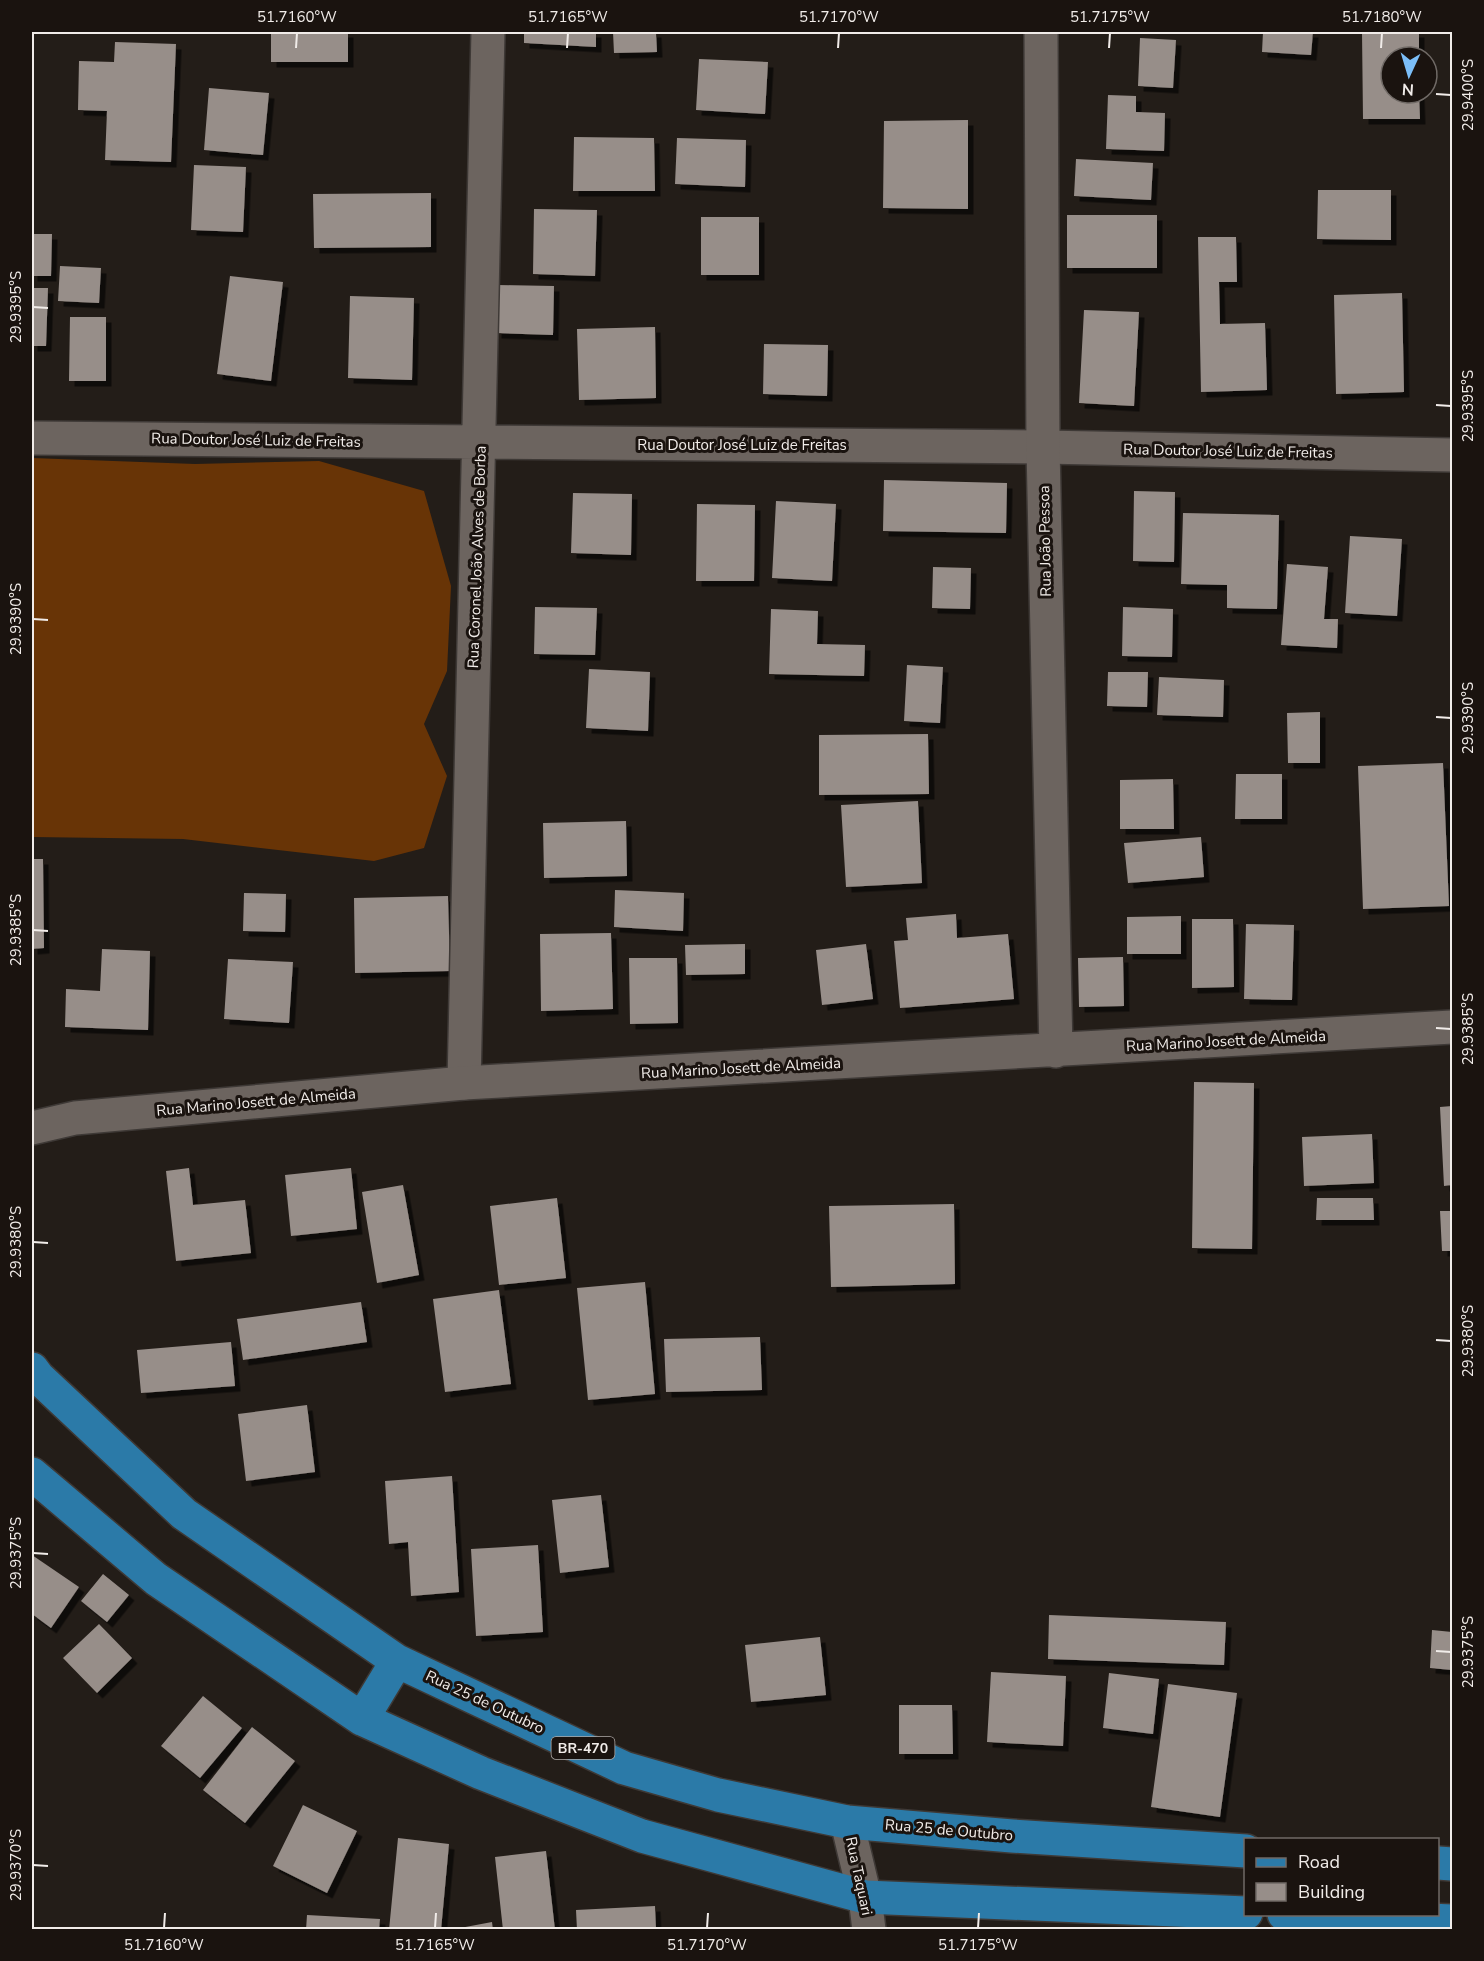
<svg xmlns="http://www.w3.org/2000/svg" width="1484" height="1961" viewBox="0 0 1484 1961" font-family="'Nunito Sans',sans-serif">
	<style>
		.forest { fill: #683406 }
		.building { fill: #978e89; filter: url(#shadow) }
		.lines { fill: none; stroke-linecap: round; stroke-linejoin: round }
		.minor-casing { stroke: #3e3936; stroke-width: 36 }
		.tertiary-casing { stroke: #3e3936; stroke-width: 36 }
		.primary-casing { stroke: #3e3936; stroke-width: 36 }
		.minor { stroke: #6c645f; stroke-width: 33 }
		.tertiary { stroke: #6c645f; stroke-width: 33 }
		.primary { stroke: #2b7aa8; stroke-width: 33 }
		.ticks { fill: none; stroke: #f1ece9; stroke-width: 2 }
		.labels { text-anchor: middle; stroke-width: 6; stroke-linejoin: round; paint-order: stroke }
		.shield { fill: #1a130f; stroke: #b0aba8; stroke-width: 1.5 }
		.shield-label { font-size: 14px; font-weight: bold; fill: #f1ece9 }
		.street-label { font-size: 15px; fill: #f1ece9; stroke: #1a130f }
		.neatline { fill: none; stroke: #f1ece9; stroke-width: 2 }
		.ticks-label { font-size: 15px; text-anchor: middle; fill: #f1ece9 }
	</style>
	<defs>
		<filter id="shadow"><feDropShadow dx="5.5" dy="5.5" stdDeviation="0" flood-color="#0009"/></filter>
	</defs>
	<rect width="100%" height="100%" fill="#231d18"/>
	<path class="forest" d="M32 458 195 464 319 461 424 491 451 586 447 671 424 724 447 776 424 848 374 861 183 839 32 837Z"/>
	<path class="building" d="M271 32H348V62H271Z
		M524 32H596V47L524 43Z
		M613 32H656L657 52 614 53Z
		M1263 32H1313L1311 55 1262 52Z
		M1362 32H1419V57H1391V93H1419L1420 119H1363Z
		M1140 38 1176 40 1173 88 1138 86Z
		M115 42 176 44 171 162 105 160 107 111 78 110 79 61 114 62Z
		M699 59 768 62 765 114 696 110Z
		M209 88 269 93 263 155 204 150Z
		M1108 95 1136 96V112L1165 113 1164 151 1106 149Z
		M968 120V209L883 208 884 121Z
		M574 137 654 138 655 191H573Z
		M677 138 746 140 745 187 675 184Z
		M1076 159 1153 163 1151 200 1074 196Z
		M194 165 246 167 243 232 191 230Z
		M1318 190H1391V240L1317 239Z
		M431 193V247L314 248 313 194Z
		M534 209 597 210 595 276 533 274Z
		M1067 215H1157V268H1067Z
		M701 217H759V275H701Z
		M32 234H52L51 276H32Z
		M1198 237H1236L1237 282H1219L1220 324 1265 323 1267 390 1201 392Z
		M60 266 101 268 99 303 58 301Z
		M230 276 283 282 271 381 217 374Z
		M497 285 554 286 553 335 496 333Z
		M32 288H48L46 346H32Z
		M1402 293 1404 392 1336 394 1334 295Z
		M350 296 414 298 412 380 348 378Z
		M1084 310 1139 312 1134 406 1079 403Z
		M70 317H106V381H69Z
		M655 327 656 398 579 400 577 329Z
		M764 344 828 345 827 396 763 394Z
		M884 480 1007 483 1006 533 883 531Z
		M1134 491 1175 492 1174 562 1133 561Z
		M573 493 632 494 631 555 571 553Z
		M776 501 836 504 832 581 772 578Z
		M697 504 755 505 754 581H696Z
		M1183 513 1279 515 1277 609 1227 608V585L1181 584Z
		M1350 536 1402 539 1397 616 1345 613Z
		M1287 564 1328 567 1324 619H1338L1337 648 1281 645Z
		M933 567 971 568 970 609 932 608Z
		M535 607 597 608 595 655 534 654Z
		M1123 607 1173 609 1172 657 1122 656Z
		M771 609 818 611 817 644 865 645 864 676 769 674Z
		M907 665 943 667 940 723 904 721Z
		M589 669 650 672 648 731 586 728Z
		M1108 672H1148L1147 707 1107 706Z
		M1159 677 1224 680 1223 717 1157 715Z
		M1320 712V763H1288L1287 713Z
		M928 734 929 794 819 795V735Z
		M1443 763 1449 906 1363 909 1358 766Z
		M1236 774H1282V819H1235Z
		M1173 779 1174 829H1120V780Z
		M918 801 922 883 846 887 841 805Z
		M626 821 627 876 544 878 543 823Z
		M1201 837 1204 877 1128 883 1124 843Z
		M32 859H43L44 948 32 949Z
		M615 890 684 893 683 931 614 927Z
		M244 893 286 894 285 932 243 931Z
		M448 896 450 971 355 973 354 898Z
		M956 914 957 938 1008 934 1014 999 900 1008 894 941 908 940 906 918Z
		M1181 916V954H1127V917Z
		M1192 919H1233L1234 987 1192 988Z
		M1246 924 1294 925 1292 1000 1244 999Z
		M611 933 613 1009 541 1011 540 934Z
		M745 944V974L686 975 685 945Z
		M866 944 873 999 822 1005 816 950Z
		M102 949 150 951 148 1030 65 1027 66 989 100 991Z
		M1123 957 1124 1006 1079 1007 1078 958Z
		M629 958H677L678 1023 630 1024Z
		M228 959 293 962 289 1023 224 1019Z
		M1194 1082 1254 1083 1252 1249 1192 1248Z
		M1452 1106V1185L1444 1186 1440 1107Z
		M1372 1134 1374 1183 1304 1186 1302 1137Z
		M189 1168 193 1205 245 1200 251 1253 176 1261 166 1171Z
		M351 1168 357 1229 291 1236 285 1175Z
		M403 1185 419 1275 377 1283 362 1192Z
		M557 1198 566 1278 499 1285 490 1206Z
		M1317 1198H1373L1374 1220H1316Z
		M954 1204 955 1284 831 1287 829 1206Z
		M1440 1211H1452V1251H1442Z
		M645 1282 655 1394 588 1400 577 1288Z
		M499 1290 511 1384 445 1392 433 1299Z
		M361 1302 367 1342 243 1360 237 1319Z
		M760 1337 762 1390 666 1392 664 1339Z
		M231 1342 235 1386 141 1393 137 1350Z
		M307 1405 315 1472 246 1481 238 1414Z
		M452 1476 459 1592 411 1596 408 1542 389 1544 385 1481Z
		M601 1495 609 1567 560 1573 552 1500Z
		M538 1545 543 1632 476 1636 471 1549Z
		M32 1555 79 1587 51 1628 32 1614Z
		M103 1574 129 1595 107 1622 81 1601Z
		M1049 1615 1226 1622 1224 1665 1048 1659Z
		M99 1624 132 1658 97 1693 63 1658Z
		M1432 1630 1452 1632V1670L1430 1668Z
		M820 1637 826 1695 751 1702 745 1645Z
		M991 1672 1066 1676 1063 1746 987 1742Z
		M1109 1673 1159 1679 1153 1734 1103 1728Z
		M1168 1684 1237 1693 1220 1817 1151 1807Z
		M203 1696 242 1728 200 1778 161 1746Z
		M899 1705H952L953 1754H899Z
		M252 1727 295 1761 245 1823 203 1790Z
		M303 1805 357 1831 327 1893 273 1866Z
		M398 1838 449 1844 441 1930H389Z
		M546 1851 555 1930H503L495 1857Z
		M655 1906 656 1930H577L576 1910Z
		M307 1915 380 1919 379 1930H306Z
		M492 1922 493 1930H460V1928Z"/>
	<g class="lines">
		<g class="minor-casing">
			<path id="minor" d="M32 438 1043 447 1452 455
				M464 1083C471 732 481 382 488 32
				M847 1822 865 1897 869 1930"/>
		</g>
		<g class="tertiary-casing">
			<path id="tertiary" d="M1041 32 1043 447 1056 1051
				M32 1128 75 1118 464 1083 1452 1027"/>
		</g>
		<g class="primary-casing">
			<path id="primary" d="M32 1369 38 1377 184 1514 397 1661 624 1768 718 1795 847 1822 1012 1836 1246 1851
				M32 1474 156 1579 362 1719 481 1773 642 1836 865 1897 1246 1913
				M362 1719 397 1661
				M1438 1863 1452 1864
				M1284 1914 1452 1921"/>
		</g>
		<use href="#minor" class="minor"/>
		<use href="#tertiary" class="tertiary"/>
		<use href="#primary" class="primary"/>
	</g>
	<path class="ticks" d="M296 48 297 33M567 48 568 33M838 48 839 33M1109 48 1110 33M1381 48 1382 33M1436 94 1451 95M33 307 48 308M1436 405 1451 406M33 619 48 620M1436 717 1451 718M33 930 48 931M1436 1028 1451 1029M33 1242 48 1243M1436 1340 1451 1341M33 1553 48 1554M1436 1651 1451 1652M33 1865 48 1866M164 1928 165 1913M435 1928 436 1913M707 1928 708 1913M978 1928 979 1913"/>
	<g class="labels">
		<rect class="shield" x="551.5" y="1737" width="63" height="22" rx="4.5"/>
		<g class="shield-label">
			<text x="583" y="1753">BR-470</text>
		</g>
		<g class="street-label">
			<text transform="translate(256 440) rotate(1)" y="5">Rua Doutor José Luiz de Freitas</text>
			<text x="742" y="450">Rua Doutor José Luiz de Freitas</text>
			<text transform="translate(1228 451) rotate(1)" y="5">Rua Doutor José Luiz de Freitas</text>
			<text transform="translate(1045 541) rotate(-91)" y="5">Rua João Pessoa</text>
			<text transform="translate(477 557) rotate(-88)" y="5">Rua Coronel João Alves de Borba</text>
			<text transform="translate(1226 1041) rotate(-3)" y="5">Rua Marino Josett de Almeida</text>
			<text transform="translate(741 1068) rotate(-3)" y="5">Rua Marino Josett de Almeida</text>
			<text transform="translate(256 1102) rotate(-5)" y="5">Rua Marino Josett de Almeida</text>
			<text transform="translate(485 1702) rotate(25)" y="5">Rua 25 de Outubro</text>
			<text transform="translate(949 1830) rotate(5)" y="5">Rua 25 de Outubro</text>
			<text transform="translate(859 1876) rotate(78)" y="5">Rua Taquari</text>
		</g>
	</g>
	<rect width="1484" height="1961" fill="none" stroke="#1a130f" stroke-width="66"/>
	<rect x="1244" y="1838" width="195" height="78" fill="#1a130f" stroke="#706a66" stroke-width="1.5"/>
	<rect x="1256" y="1858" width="30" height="9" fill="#2b7aa8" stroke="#706a66" stroke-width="1.5"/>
	<text x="1298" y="1868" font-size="18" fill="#f1ece9">Road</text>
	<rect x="1256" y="1883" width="30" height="18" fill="#978e89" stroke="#706a66" stroke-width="1.5"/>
	<text x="1298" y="1898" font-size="18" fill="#f1ece9">Building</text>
	<g transform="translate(1409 75) rotate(184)"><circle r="28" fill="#1a130f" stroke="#706a66" stroke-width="1.5"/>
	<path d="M0-4.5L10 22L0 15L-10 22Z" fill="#7bbef8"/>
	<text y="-9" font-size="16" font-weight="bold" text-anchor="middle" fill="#f1ece9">N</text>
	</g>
	<rect x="33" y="33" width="1418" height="1895" class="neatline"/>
	<g class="ticks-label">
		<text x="297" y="22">51.7160°W</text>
		<text x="568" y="22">51.7165°W</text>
		<text x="839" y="22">51.7170°W</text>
		<text x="1110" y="22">51.7175°W</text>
		<text x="1382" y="22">51.7180°W</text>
		<text transform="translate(1468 95) rotate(-90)" y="5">29.9400°S</text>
		<text transform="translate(16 307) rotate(-90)" y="5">29.9395°S</text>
		<text transform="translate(1468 406) rotate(-90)" y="5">29.9395°S</text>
		<text transform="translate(16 619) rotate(-90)" y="5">29.9390°S</text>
		<text transform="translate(1468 718) rotate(-90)" y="5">29.9390°S</text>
		<text transform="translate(16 930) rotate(-90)" y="5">29.9385°S</text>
		<text transform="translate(1468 1029) rotate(-90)" y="5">29.9385°S</text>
		<text transform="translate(16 1242) rotate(-90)" y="5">29.9380°S</text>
		<text transform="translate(1468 1341) rotate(-90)" y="5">29.9380°S</text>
		<text transform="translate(16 1553) rotate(-90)" y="5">29.9375°S</text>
		<text transform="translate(1468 1652) rotate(-90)" y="5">29.9375°S</text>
		<text transform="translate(16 1865) rotate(-90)" y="5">29.9370°S</text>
		<text x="164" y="1950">51.7160°W</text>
		<text x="435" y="1950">51.7165°W</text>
		<text x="707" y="1950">51.7170°W</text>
		<text x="978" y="1950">51.7175°W</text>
	</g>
</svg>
